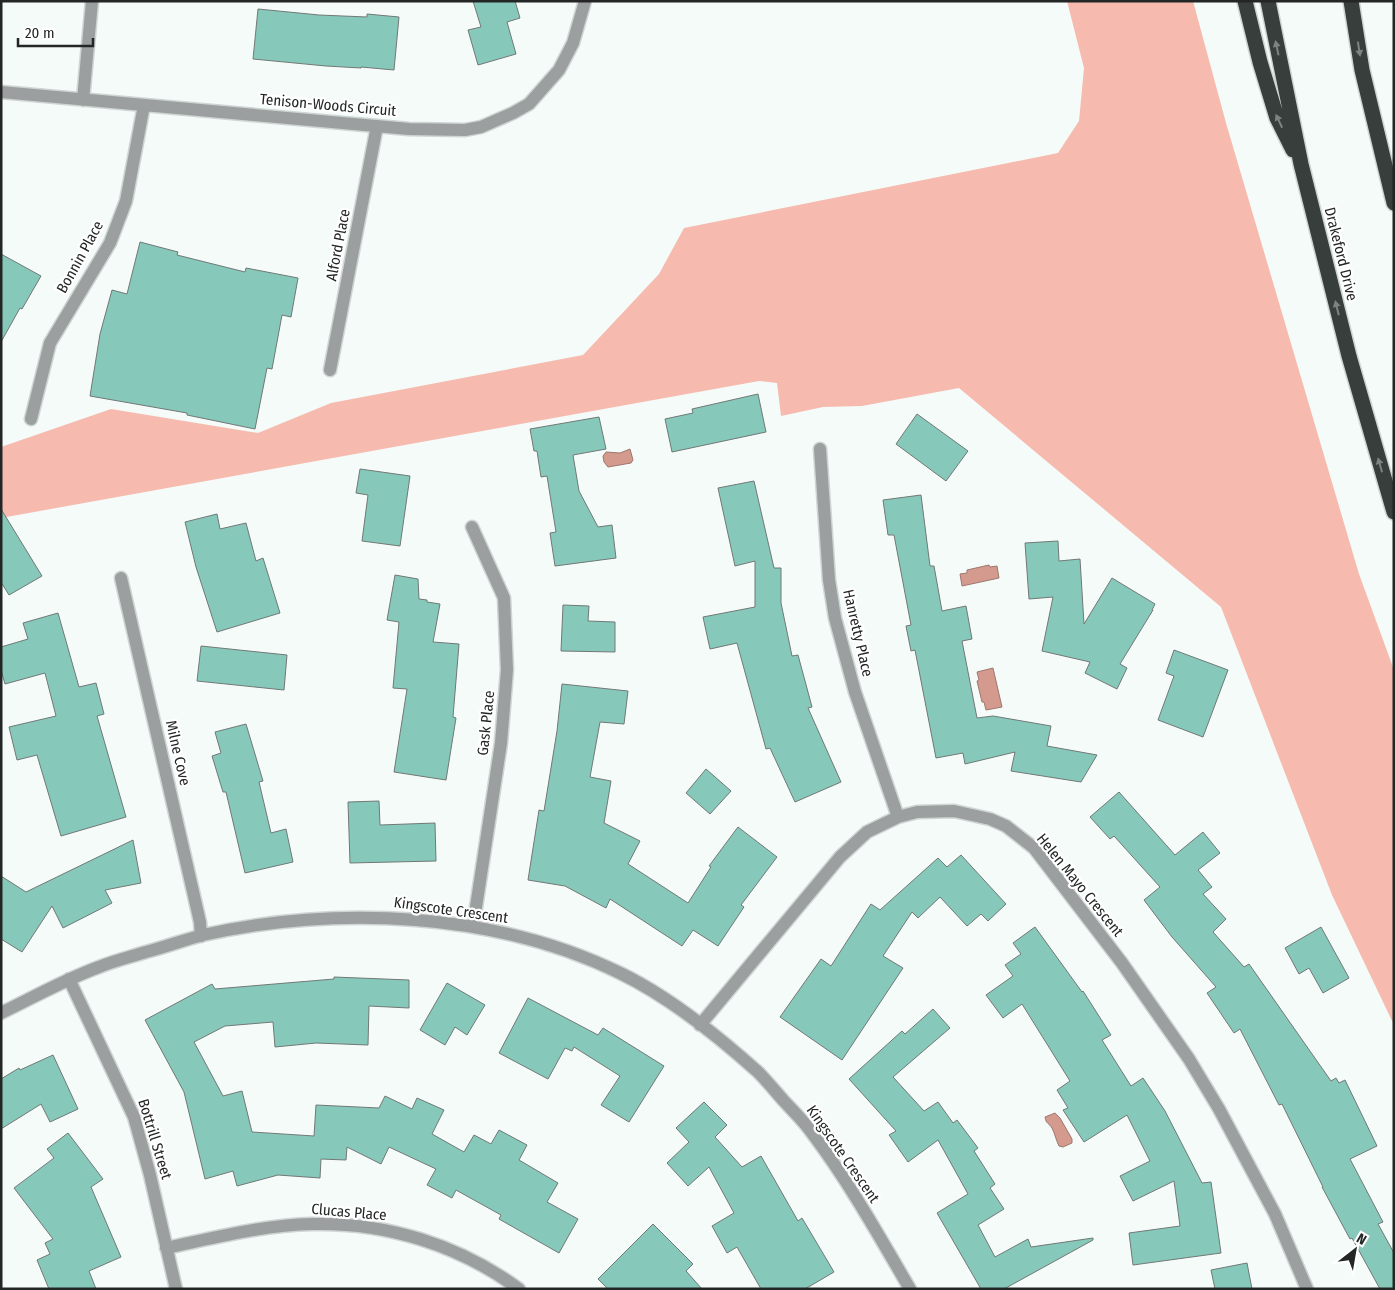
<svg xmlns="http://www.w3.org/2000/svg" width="1395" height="1290" viewBox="0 0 1395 1290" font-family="'Fira Sans Condensed',sans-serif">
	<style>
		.green { fill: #f6bbae }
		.water { fill: #d39a8d; stroke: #9e776e }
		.building { fill: #86c9bb; stroke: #717876 }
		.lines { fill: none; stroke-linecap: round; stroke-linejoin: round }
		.minor-casing { stroke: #ced5d3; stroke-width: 15 }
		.highway-casing { stroke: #ced5d3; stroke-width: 18 }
		.minor { stroke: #9c9f9f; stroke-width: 12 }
		.highway { stroke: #383e3c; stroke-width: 15 }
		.oneway { fill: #7e8280 }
		.labels { text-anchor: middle; stroke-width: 4.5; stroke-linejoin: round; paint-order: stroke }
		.street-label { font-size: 15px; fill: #232625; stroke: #fff }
	</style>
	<rect width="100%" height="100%" fill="#f4fbf9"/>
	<path class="green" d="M1067 1H1193L1226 123 1359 574 1394 670V1025L1332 895 1221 607 959 388 862 406 823 407 781 416 777 383 759 381 1 518V447L111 409 258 433 331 403 583 355 659 274 684 228 1058 153 1079 121 1084 68Z"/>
	<path class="water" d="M630 449 633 460 631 463 608 467 604 462 603 456 606 452 620 453Z
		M989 565 990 567 997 566 999 578 962 586 960 574 967 573V570Z
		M993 668 1002 707 986 710 984 702H982L977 681 979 680 977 672Z
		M1055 1113 1060 1118 1072 1139V1143L1063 1147 1059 1146C1056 1140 1055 1134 1052 1128 1049 1123 1046 1124 1045 1117Z"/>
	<path class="building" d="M473 1H515L520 18 507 22 516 54 478 65 468 30 481 27Z
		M258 9 319 15 367 17V14L399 17 394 70 361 67V68L326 66 253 59Z
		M140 242 178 252 177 255 245 272 246 268 298 278 291 317 282 315 272 369 267 368 255 429 187 415V413L90 396 100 334 112 290 127 294Z
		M1 254 41 276 22 309 20 308 1 342Z
		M758 394 766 432 672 452 665 419 693 413 692 409Z
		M917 414 968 451 946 481 896 444Z
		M599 417 606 449 573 455 579 491 598 527 612 525 616 558 555 566 550 533 556 532 547 476 541 477 537 451H534L530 429Z
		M360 469 410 476 400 546 362 541 368 495 356 493Z
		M754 481 774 568H781V603L792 656 798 655 812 707 808 708 841 782 795 802 770 748 766 749 737 643 710 649 703 617 755 607V561L735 566 718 488Z
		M921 495 930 566H934L942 611 966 606 972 639 962 641 977 718 993 716 1051 726 1047 746 1097 755 1081 782 1011 771 1015 752 965 764 963 753 936 758 915 650 911 651 906 626 911 625 894 535H888L883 500Z
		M1 509 42 576 9 595 1 582Z
		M217 514 220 529 246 523 256 561 263 558 280 613 217 632 196 567 185 522Z
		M1058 541 1059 561 1080 559 1084 624 1112 578 1155 604 1152 610H1153L1120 664 1127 668 1117 689 1085 673 1090 662 1042 651 1053 597 1029 599 1025 543Z
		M395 575 418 579 419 599 427 600V602L440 604 433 642 459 644 453 717 456 718 446 780 394 772 407 689 393 688 399 622 387 620Z
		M563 605 589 606 588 621 615 622V652L561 651Z
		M58 613 79 687 96 683 104 714 97 716 126 817 61 836 37 755 17 760 9 727 56 716 45 673 5 684 1 670V647L28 639 23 623Z
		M201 646 287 655 284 690 197 681Z
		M1174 650 1228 670 1203 737 1158 720 1174 676 1166 673Z
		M562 684 628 691 624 724 600 722 590 777 611 781 604 823 640 841 628 864 688 903 711 867 709 866 738 827 777 857 741 905 744 907 718 946 693 930 682 946 610 899 606 908 565 886 528 880 539 810 544 811 557 731Z
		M246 724 263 781 259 782 271 833 286 829 293 862 245 873 226 792H223L212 756 221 753 215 732Z
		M706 769 731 791 710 814 686 793Z
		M1119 792 1175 855 1203 832 1220 853 1198 870 1212 887 1203 894 1226 919 1213 932 1244 967 1249 964 1331 1081 1336 1078 1339 1083 1345 1080 1377 1146 1350 1159 1383 1222 1378 1224 1394 1253V1289H1380L1352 1238 1350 1239 1322 1187H1323L1282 1104 1279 1105 1240 1029 1234 1033 1207 993 1216 987 1172 937 1144 900 1160 887 1114 836 1110 839 1090 817Z
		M379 801 380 825 435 823 436 861 350 863 348 802Z
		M133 840 141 883 105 890 112 903 63 928 52 906 22 952 1 939V876L26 892Z
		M961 855 1006 904 988 921 981 914 967 926 940 897 918 918 912 912 883 956 903 968 842 1060 780 1017 821 959 831 966 871 904 880 910 938 858 947 867Z
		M1035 927 1082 992 1083 991 1111 1035 1102 1040 1131 1086 1143 1078 1165 1111 1202 1183 1211 1182 1221 1253 1133 1265 1129 1233 1180 1226 1174 1181 1133 1201 1120 1176 1150 1161 1127 1115 1084 1142 1063 1110 1068 1108 1057 1090 1070 1081 1022 1004 1003 1018 986 995 1013 976 1005 965 1021 954 1013 943Z
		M1321 927 1349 978 1323 993 1309 968 1299 974 1285 948Z
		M334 977 409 980V1008L369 1006 368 1045 316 1043 275 1047 273 1022 225 1026 194 1042 223 1096 242 1091 252 1132 314 1136 316 1105 379 1108 385 1096 412 1109 417 1098 444 1110 432 1134 464 1152 474 1135 491 1144 499 1130 527 1145 519 1160 558 1183 547 1202 578 1219 559 1253 499 1219 501 1215 456 1190 452 1198 427 1185 436 1169 389 1147 381 1164 347 1147 346 1160 321 1159 320 1178 278 1175 237 1186 233 1171 205 1179 184 1092 145 1020 212 984 215 989 334 979Z
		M447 983 485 1005 467 1035 455 1027 445 1045 420 1030Z
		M528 998 598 1035 603 1028 664 1066 629 1122 601 1105 620 1076 574 1047 572 1051 565 1048 548 1079 499 1053Z
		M933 1009 950 1028 893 1077 924 1111 938 1102 953 1123 957 1120 978 1148 974 1151 995 1184 990 1188 1004 1209 978 1225 995 1257 1028 1239 1031 1247 1093 1238V1240L1004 1289H981L937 1213 968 1194 938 1140 908 1162 889 1135 896 1131 849 1079 902 1031 905 1034Z
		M53 1055 78 1109 50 1122 41 1104 1 1129V1079L19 1068 20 1070Z
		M704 1102 727 1125 715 1137 742 1167 761 1156 798 1221 802 1218 834 1272 805 1289H761L737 1247 727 1253 712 1226 734 1213 709 1167 688 1186 667 1163 689 1142 676 1128Z
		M68 1133 103 1179 91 1187 121 1257 89 1271 96 1289H49L37 1260 50 1254 45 1243 53 1239 14 1188 54 1158 47 1149Z
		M653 1224 693 1264 686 1271 702 1289H608L598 1279Z
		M1247 1263 1252 1289H1215L1211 1270Z"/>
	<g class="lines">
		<g class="minor-casing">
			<path id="minor" d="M1 92 409 129 465 130 481 127 513 113 529 104 559 70 573 43 585 1
				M83 100 92 1
				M330 370 377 126
				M31 419 50 343 110 243 126 201 144 105
				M820 449 829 580 835 618 855 692 898 817
				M472 527 504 598 507 670 501 743 473 927
				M121 578 200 922 201 936
				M69 979 134 1117 150 1175 176 1289
				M1 1013C34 997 66 979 99 967 114 961 130 957 146 952 165 947 184 940 203 935 338 905 497 912 622 974 669 997 719 1037 758 1072 767 1081 775 1091 783 1100 793 1111 804 1121 812 1133 849 1182 879 1236 910 1289
				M700 1025 840 857 867 832 898 817 917 812 954 811 990 819 1006 826 1034 848 1122 963 1189 1059 1219 1109 1275 1214 1307 1289
				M166 1248C214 1238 263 1225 312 1224 386 1222 459 1245 519 1289"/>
		</g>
		<g class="highway-casing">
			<path id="highway" d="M1245 1 1260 62 1277 118 1293 150
				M1268 1 1301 164 1349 356 1394 512
				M1351 1 1362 70 1394 203"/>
		</g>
		<use href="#minor" class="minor"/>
		<use href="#highway" class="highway"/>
	</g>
	<defs><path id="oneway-solid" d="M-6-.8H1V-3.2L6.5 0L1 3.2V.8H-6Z" transform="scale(1.25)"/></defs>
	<g class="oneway">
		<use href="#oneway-solid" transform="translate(1277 48) rotate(-102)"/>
		<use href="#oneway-solid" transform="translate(1359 49) rotate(81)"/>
		<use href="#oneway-solid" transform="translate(1279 121) rotate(-115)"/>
		<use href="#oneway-solid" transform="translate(1337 308) rotate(-104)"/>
		<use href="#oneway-solid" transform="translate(1380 465) rotate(-106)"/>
	</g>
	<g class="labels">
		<g class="street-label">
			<text transform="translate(328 105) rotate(5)" y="5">Tenison-Woods Circuit</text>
			<text transform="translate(338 245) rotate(-79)" y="5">Alford Place</text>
			<text transform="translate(1341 254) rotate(76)" y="5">Drakeford Drive</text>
			<text transform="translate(80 257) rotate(-61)" y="5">Bonnin Place</text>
			<text transform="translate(858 633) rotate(77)" y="5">Hanretty Place</text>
			<text transform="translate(486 723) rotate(-84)" y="5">Gask Place</text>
			<text transform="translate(178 753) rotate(77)" y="5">Milne Cove</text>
			<text transform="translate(1080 885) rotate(51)" y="5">Helen Mayo Crescent</text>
			<text transform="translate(451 910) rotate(8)" y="5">Kingscote Crescent</text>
			<text transform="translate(155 1139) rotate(73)" y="5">Bottrill Street</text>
			<text transform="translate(843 1154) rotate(55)" y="5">Kingscote Crescent</text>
			<text transform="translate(349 1212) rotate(5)" y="5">Clucas Place</text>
		</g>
	</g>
	<rect width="1395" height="1290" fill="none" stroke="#232625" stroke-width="5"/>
	<g transform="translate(1355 1250) rotate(31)" stroke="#ffffff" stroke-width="4" paint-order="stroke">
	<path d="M0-4L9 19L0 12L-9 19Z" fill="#232625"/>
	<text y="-8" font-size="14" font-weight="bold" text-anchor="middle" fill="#232625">N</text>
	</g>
	<path d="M18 38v8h75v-8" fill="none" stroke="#232625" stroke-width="2.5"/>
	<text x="25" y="38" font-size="15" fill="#232625" stroke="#ffffff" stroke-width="4" paint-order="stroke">20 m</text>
</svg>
